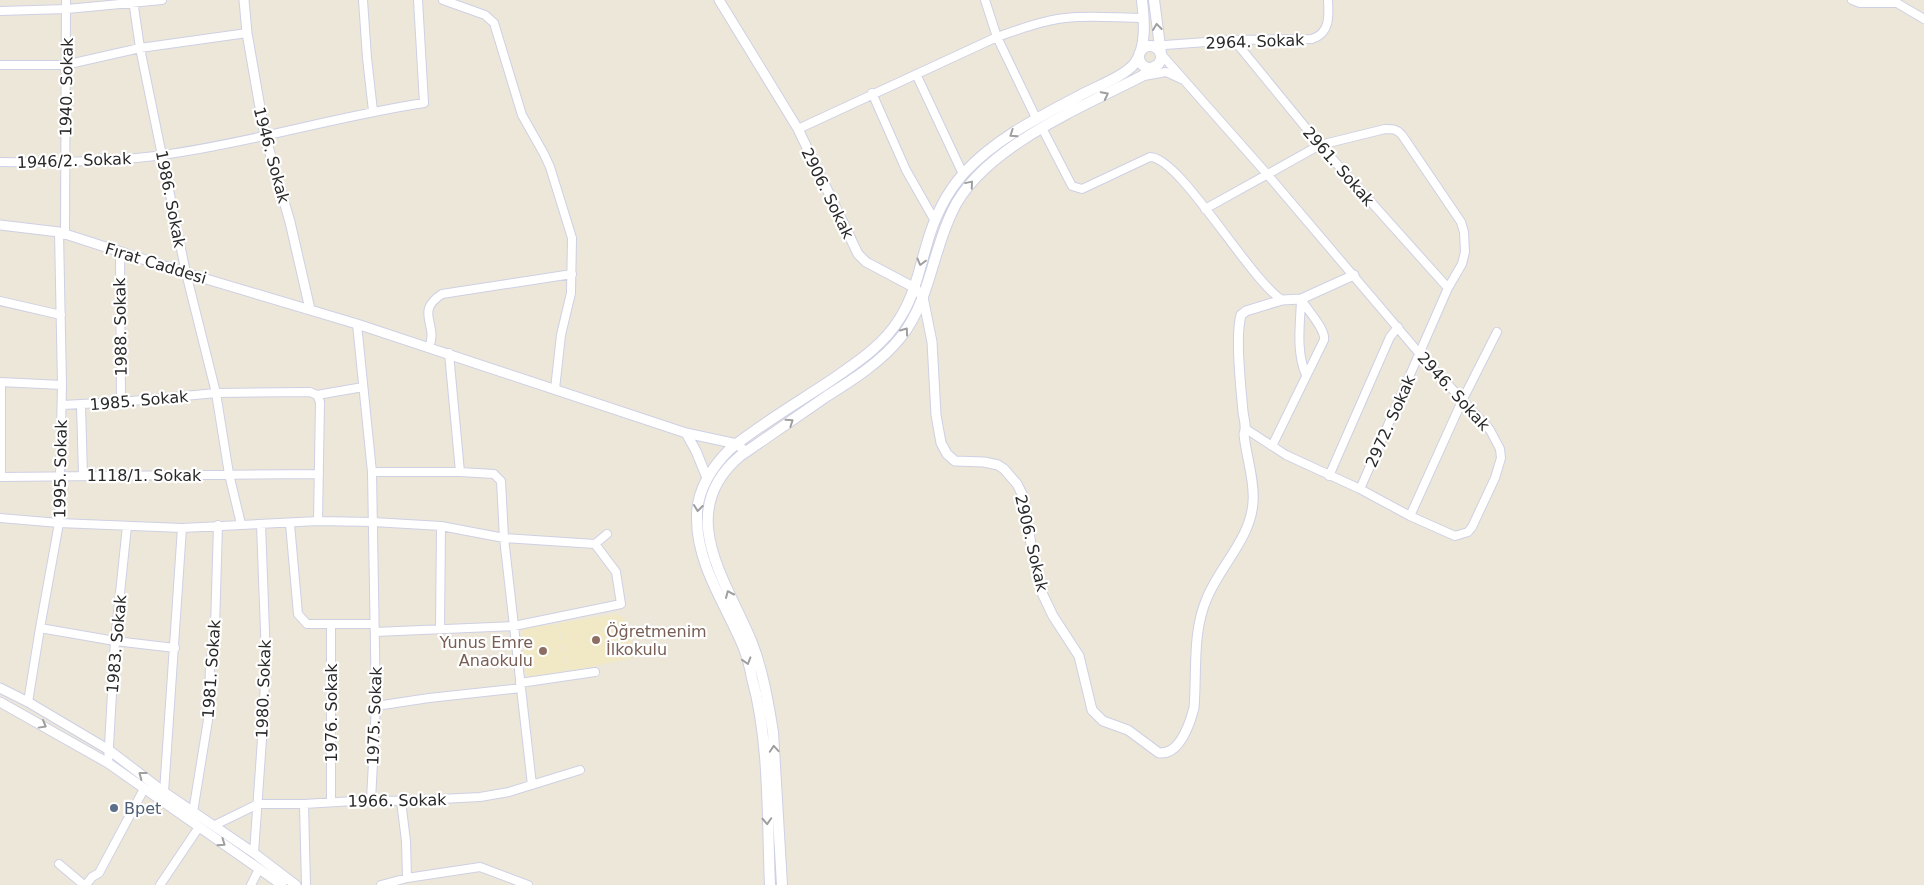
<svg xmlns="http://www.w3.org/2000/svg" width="1924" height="885" viewBox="0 0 1924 885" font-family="'DejaVu Sans',sans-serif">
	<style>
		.education { fill: #f1e9c6 }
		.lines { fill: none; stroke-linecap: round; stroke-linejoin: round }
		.minor-casing { stroke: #ced0e4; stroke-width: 10 }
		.tertiary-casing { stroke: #ced0e4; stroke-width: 11 }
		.secondary-casing { stroke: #ced0e4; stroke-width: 12 }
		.minor { stroke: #fff; stroke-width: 8 }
		.tertiary { stroke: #fff; stroke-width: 9 }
		.secondary { stroke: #fff; stroke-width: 10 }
		.oneway { stroke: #9f9f9f }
		.education-dot { fill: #8d6e63; stroke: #fff; stroke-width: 2 }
		.service-dot { fill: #5c6f8a; stroke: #fff; stroke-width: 2 }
		.labels { text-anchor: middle; stroke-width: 4.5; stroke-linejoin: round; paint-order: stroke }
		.street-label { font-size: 16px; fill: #292929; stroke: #fff }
		.education-label { font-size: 16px; fill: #785e54; stroke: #fff; text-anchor: start }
		.service-label { font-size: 16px; fill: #4e5e75; stroke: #fff; text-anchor: start }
	</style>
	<rect width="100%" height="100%" fill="#ede7d9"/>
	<path class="education" d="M616 614 624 618 636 657 567 672 559 623Z
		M558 624 566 672 530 678 526 674 522 630 524 628Z"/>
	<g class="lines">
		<g class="minor-casing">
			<path id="minor" d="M133 0 140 48 186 273 216 393 229 474 241 524
				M363 0 367 58 373 111
				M443 0 485 15 494 23 522 115 544 154 550 167 572 238 571 293 561 335 555 389
				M985 0 997 37 1036 118
				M1852 0 1860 3H1897L1924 19
				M0 11 67 9 162 0
				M1234 40 1320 145 1448 288
				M1151 46 1234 40 1312 39C1330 33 1329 17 1328 0
				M1161 54 1267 174 1419 353 1490 430 1500 449 1501 458 1495 478 1472 527 1468 532 1455 536 1410 516 1360 489 1286 455 1246 429
				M0 65H65L140 48 247 33
				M916 74 963 174
				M1144 76 1166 72 1181 79
				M872 93 906 170 935 221
				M1042 128 1072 186 1082 189 1150 157C1180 157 1249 279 1282 300
				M798 129 997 37C1020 29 1041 21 1065 18 1091 15 1118 18 1144 18
				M0 162C54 163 109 162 163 155 251 143 337 116 424 103L418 0
				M1205 209 1320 145 1385 129C1393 129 1397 129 1402 135L1461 222 1464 232 1465 252 1462 264 1448 288 1360 489
				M65 235 66 0
				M120 252 121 402
				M0 301 61 315
				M1301 301C1300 325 1296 352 1306 375
				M357 324 372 472 376 706 371 800
				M429 347C439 325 414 312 442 294L572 274
				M449 353 460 472
				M0 382 62 385
				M1 382V477
				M317 395 363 387
				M62 405 121 402 216 393 310 392 317 395 320 402 318 521
				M81 405 83 475
				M1272 446 1324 340C1326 329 1307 310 1301 299
				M372 472H460L494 474 501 481 504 538 532 785
				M1329 476 1390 337 1398 327
				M0 477 319 474
				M1410 516 1462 401 1497 332
				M0 518 59 523 182 528 318 521 373 522 441 526 504 538 595 544 607 534
				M290 524 298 614 307 624H374
				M331 624V802
				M40 628 115 641 175 648
				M440 629 441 526
				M375 632 514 626 621 604 616 572 595 544
				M520 683 595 672
				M28 702 40 628 59 523 62 385 59 232
				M376 706 429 698 521 688
				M108 763 115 641 127 526
				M164 792 182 528
				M401 801 406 841 407 878
				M304 804 306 885
				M193 812 208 720 210 667 215 627 218 525
				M215 825 258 804H304L371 800 401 801 480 797 509 792 580 770
				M254 853 263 725 266 658 261 525
				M59 864 84 885
				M86 885 92 877 99 873 144 789
				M160 885 199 827
				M251 885 259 869
				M381 885 407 878 480 867 528 885"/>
		</g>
		<g class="tertiary-casing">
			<path id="tertiary" d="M244 0 247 33 265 136 290 222 310 309
				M719 0 798 129 858 254 866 262 915 288 923 297 932 342 936 415 941 443 947 454 955 461 984 462 998 465 1004 469 1017 484 1024 498 1031 545 1042 593 1053 616 1079 656 1092 710 1103 721 1128 730 1159 753C1180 755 1190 723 1194 708 1197 671 1192 632 1207 598 1220 566 1251 538 1253 502 1255 480 1246 457 1244 434 1247 427 1244 420 1243 412 1241 388 1235 337 1241 315L1246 311 1282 300 1301 299 1354 275
				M0 225 59 232 186 273 357 324 686 433 737 444 746 452
				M686 433 696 451 707 478
				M0 688 28 702 109 750 164 792 254 853 296 885
				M0 702 108 763 282 885"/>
		</g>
		<g class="secondary-casing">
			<path id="secondary" d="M1154 0 1161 54
				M1139 57a11 11 0 1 1 22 0a11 11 0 1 1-22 0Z
				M770 885C767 818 770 743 752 678 750 667 747 656 743 646 726 605 697 565 697 519 696 491 711 468 730 449 761 424 797 403 830 381 856 363 883 346 900 318 914 296 919 271 926 247 933 221 945 194 964 173 995 139 1039 117 1079 96 1095 87 1124 77 1135 63 1147 46 1144 19 1142 0
				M782 885 773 732C768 702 763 671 752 643 727 581 673 513 740 456 769 436 798 416 827 396 854 379 881 362 901 337 930 300 932 253 952 212 981 148 1082 107 1142 76L1155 66"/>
		</g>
		<use href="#minor" class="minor"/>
		<use href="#tertiary" class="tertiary"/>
		<use href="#secondary" class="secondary"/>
	</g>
	<defs><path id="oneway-chevron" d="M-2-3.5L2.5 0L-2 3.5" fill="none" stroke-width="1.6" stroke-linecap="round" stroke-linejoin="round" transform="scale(1.25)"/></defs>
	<g class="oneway">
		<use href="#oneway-chevron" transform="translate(1157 27) rotate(-97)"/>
		<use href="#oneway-chevron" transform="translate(1105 95) rotate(-27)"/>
		<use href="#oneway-chevron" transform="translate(1013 134) rotate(146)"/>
		<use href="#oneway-chevron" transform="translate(970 184) rotate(-50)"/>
		<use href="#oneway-chevron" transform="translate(921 262) rotate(105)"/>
		<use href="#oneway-chevron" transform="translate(905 331) rotate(-54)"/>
		<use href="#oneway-chevron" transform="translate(790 422) rotate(-34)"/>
		<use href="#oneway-chevron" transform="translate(698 508) rotate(97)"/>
		<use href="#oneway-chevron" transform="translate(729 594) rotate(-114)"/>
		<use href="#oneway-chevron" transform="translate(747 661) rotate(73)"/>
		<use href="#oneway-chevron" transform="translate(43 725) rotate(29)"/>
		<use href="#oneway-chevron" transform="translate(774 749) rotate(-94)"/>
		<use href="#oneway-chevron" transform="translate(142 775) rotate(-143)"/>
		<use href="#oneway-chevron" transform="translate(767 821) rotate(87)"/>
		<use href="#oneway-chevron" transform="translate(222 843) rotate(35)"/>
	</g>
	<g class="education-dot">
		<circle cx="596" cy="640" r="5"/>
		<circle cx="543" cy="651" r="5"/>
	</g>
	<circle class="service-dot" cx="114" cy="808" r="5"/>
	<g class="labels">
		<g class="street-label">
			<text transform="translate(1255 41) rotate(-2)" y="6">2964. Sokak</text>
			<text transform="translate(66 87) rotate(-89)" y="6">1940. Sokak</text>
			<text transform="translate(272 155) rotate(75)" y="6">1946. Sokak</text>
			<text transform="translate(74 160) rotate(-2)" y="6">1946/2. Sokak</text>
			<text transform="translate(1339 166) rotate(49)" y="6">2961. Sokak</text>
			<text transform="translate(828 193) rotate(64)" y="6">2906. Sokak</text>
			<text transform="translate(171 199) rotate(79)" y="6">1986. Sokak</text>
			<text transform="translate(156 263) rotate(17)" y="6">Fırat Caddesi</text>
			<text transform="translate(120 327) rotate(-91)" y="6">1988. Sokak</text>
			<text transform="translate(1454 391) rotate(48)" y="6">2946. Sokak</text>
			<text transform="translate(139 400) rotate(-5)" y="6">1985. Sokak</text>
			<text transform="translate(1390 421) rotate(-66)" y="6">2972. Sokak</text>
			<text transform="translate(60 469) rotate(-89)" y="6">1995. Sokak</text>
			<text x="144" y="481">1118/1. Sokak</text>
			<text transform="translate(1032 543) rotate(77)" y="6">2906. Sokak</text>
			<text transform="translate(116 644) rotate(-85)" y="6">1983. Sokak</text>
			<text transform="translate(211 669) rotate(-86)" y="6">1981. Sokak</text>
			<text transform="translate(263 689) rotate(-88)" y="6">1980. Sokak</text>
			<text transform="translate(331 713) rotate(-90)" y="6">1976. Sokak</text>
			<text transform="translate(374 716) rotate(-88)" y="6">1975. Sokak</text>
			<text transform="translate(397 800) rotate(-1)" y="6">1966. Sokak</text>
		</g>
		<g class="education-label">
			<text x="606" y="637">Öğretmenim<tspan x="606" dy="18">İlkokulu</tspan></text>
			<text x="533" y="648" text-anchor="end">Yunus Emre<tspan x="533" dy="18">Anaokulu</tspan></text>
		</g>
		<g class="service-label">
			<text x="124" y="814">Bpet</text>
		</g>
	</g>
</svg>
